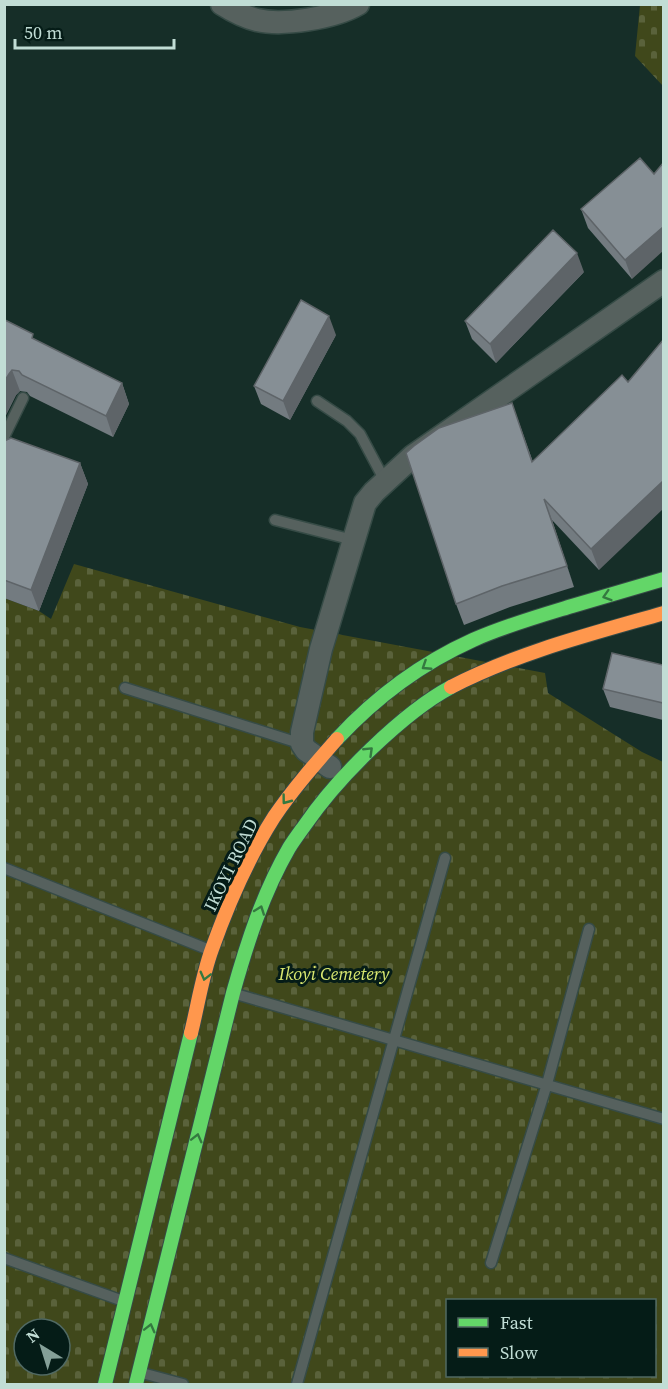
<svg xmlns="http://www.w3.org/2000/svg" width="668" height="1389" viewBox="0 0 668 1389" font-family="'Source Serif 4',serif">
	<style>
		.cemetery { fill: url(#cemetery-stones); fill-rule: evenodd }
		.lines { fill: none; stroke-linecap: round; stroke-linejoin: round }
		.lane-casing { stroke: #364b46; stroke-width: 13 }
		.street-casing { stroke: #364b46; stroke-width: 25 }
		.fast-casing { stroke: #364b46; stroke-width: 16 }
		.slow-casing { stroke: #364b46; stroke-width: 16 }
		.lane { stroke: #56615e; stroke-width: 10 }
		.street { stroke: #56615e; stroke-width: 22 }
		.fast { stroke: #63d668; stroke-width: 14 }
		.slow { stroke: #ff974d; stroke-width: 14 }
		.wall { fill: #737b80 }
		.shaded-wall { fill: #5e6468 }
		.building { fill: #868f95; stroke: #5e6468; stroke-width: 1.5 }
		.oneway { stroke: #347940 }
		.labels { text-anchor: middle; stroke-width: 6; stroke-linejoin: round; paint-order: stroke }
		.street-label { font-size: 18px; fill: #c1ddd5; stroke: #051c17 }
		.park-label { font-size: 18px; font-style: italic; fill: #dae970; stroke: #051c17 }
	</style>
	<defs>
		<pattern id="cemetery-stones" width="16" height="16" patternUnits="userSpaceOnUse" patternTransform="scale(1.5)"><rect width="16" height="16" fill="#40481b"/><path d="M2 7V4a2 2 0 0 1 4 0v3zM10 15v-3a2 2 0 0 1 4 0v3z" fill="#5a623b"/></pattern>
	</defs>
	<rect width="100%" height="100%" fill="#162e28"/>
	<path class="cemetery" d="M640 5H663V86L635 56Z
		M74 564 300 627 545 673 548 693 642 752 663 762V1384H5L4 598 39 611 51 619ZM448 1300H654V1376H448ZM24 1329H60V1365H24Z"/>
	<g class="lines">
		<g class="lane-casing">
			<path id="lane" d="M317 401 347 421 360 434 385 481
				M4 437 23 398
				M275 520 353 540
				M125 688 302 744
				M4 868 207 949
				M236 994 664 1119
				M4 1258 123 1301
				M491 1263 547 1084 589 929
				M142 1373 183 1384
				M297 1384 445 858"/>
		</g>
		<g class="street-casing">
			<path id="street" d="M222 4C233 11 244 17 257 20 283 26 334 18 358 4
				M330 767 306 750 302 744V732L321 649 365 503 374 492 413 456 664 281"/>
		</g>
		<g class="fast-casing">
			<path id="fast" d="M337 739C375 698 422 663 473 640 504 626 539 616 572 606 603 597 633 588 664 579
				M105 1384 191 1033
				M136 1384 233 993C247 943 263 893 289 848 294 840 300 832 305 825 325 796 346 773 371 749 395 726 421 703 451 687"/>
		</g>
		<g class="slow-casing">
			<path id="slow" d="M451 687C519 652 591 634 664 613
				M191 1033C198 1005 202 976 212 949 228 904 248 858 274 817 293 789 315 764 337 739"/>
		</g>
		<use href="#lane" class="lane"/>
		<use href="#street" class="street"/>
		<use href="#fast" class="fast"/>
		<use href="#slow" class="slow"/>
	</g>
	<path class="wall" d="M654 174 632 279 588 228 581 209Z
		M584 272 496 363 472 339 465 321Z
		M5 320 36 340 122 383 129 404 113 437 30 396 27 392 20 391 16 395 4 419Z
		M336 335 290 420 261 404 254 386Z
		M622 375 599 570 552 520 574 587 510 607 464 625 456 604 512 403 533 462Z
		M4 441 80 463 88 484 39 611 4 598Z
		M663 665V720L610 707 603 689Z"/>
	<path class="shaded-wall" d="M663 227V251L632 279 625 260Z
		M577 253 584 272 496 363 490 344Z
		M329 316 336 335 290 420 283 401Z
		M12 370 20 391 16 395 4 419V382L9 374Z
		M122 383 129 404 113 437 106 416Z
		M80 463 88 484 39 611 31 590Z
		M663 481V509L599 570 591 549Z
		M544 499 552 520 574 587 567 566Z"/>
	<path class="building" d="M640 158 654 174 663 163V227L625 260 581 209Z
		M553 230 577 253 490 344 465 321Z
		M301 300 329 316 283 401 254 386Z
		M5 320 33 334 32 338 122 383 106 416 22 375 19 371 12 370 9 374 4 382Z
		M663 340V481L591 549 544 499 567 566 502 586 456 604 406 453 414 446 439 428 512 403 532 462 622 375 628 382Z
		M11 438 80 463 31 590 4 580V441Z
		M612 653 663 665V703L603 689Z"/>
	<defs><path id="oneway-chevron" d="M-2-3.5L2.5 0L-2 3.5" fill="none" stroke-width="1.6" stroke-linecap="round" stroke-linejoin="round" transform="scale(1.5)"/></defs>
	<g class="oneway">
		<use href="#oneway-chevron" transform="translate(607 596) rotate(163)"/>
		<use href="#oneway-chevron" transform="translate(426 666) rotate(147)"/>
		<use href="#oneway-chevron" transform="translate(369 751) rotate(-44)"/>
		<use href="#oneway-chevron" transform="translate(286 800) rotate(127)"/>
		<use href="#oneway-chevron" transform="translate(260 910) rotate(-70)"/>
		<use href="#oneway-chevron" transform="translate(205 976) rotate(104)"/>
		<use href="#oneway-chevron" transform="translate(197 1138) rotate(-76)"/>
		<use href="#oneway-chevron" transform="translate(150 1328) rotate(-76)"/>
	</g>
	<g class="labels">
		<g class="street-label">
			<text transform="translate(231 865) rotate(-64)" y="6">IKOYI ROAD</text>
		</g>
		<g class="park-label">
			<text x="334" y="980">Ikoyi Cemetery</text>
		</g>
	</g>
	<rect width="668" height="1389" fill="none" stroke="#c1ddd5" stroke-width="12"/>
	<rect x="446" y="1299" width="210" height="78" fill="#051c17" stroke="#506963" stroke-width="1.5"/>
	<rect x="458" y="1318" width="30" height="9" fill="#63d668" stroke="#506963" stroke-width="1.5"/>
	<text x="500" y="1329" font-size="18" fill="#c1ddd5">Fast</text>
	<rect x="458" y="1348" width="30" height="9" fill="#ff974d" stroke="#506963" stroke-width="1.5"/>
	<text x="500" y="1359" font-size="18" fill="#c1ddd5">Slow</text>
	<g transform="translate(42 1347) rotate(322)"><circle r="28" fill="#051c17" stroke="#506963" stroke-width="1.5"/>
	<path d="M0-4.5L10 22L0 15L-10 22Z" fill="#85a098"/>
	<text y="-9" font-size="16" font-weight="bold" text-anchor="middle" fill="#c1ddd5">N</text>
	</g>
	<path d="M15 39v9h159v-9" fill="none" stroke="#c1ddd5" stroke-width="3"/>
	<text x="24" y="39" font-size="18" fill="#c1ddd5" stroke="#051c17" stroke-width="4.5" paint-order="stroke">50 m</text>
</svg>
